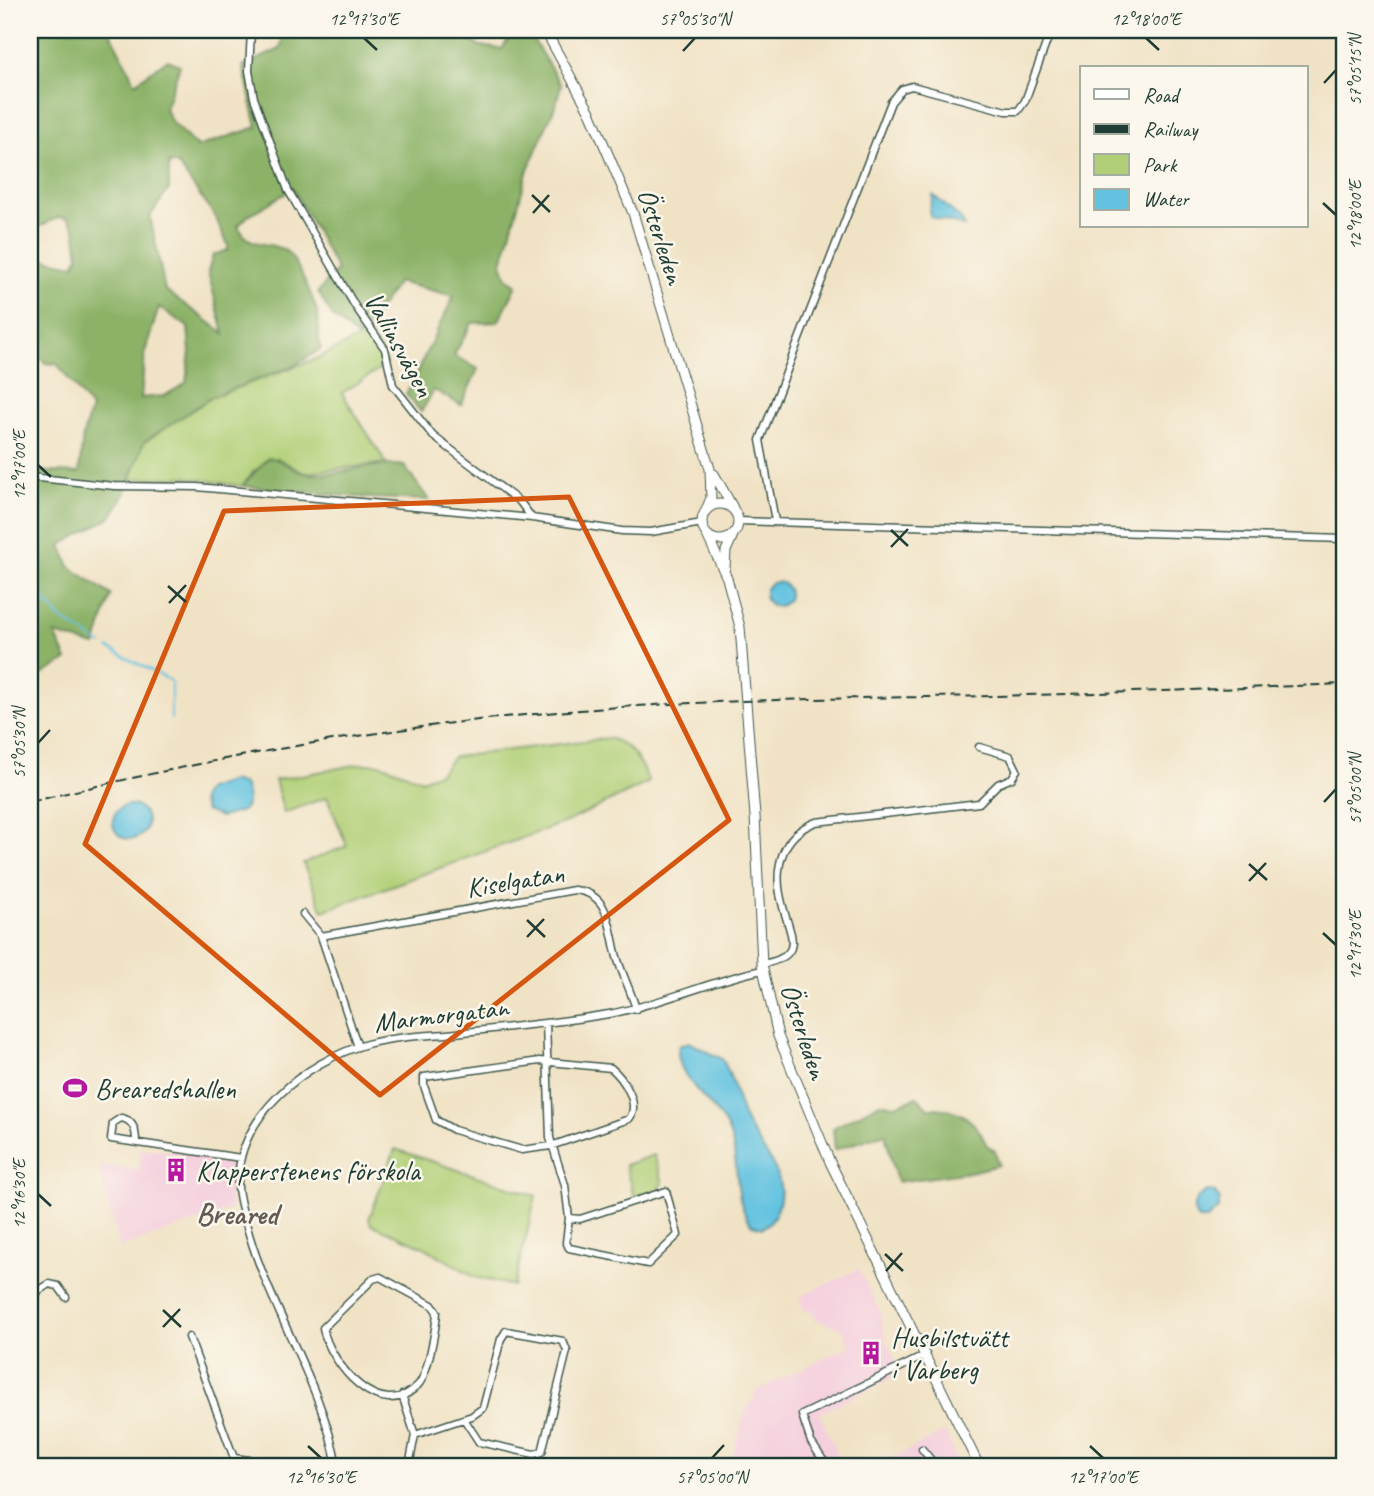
<svg xmlns="http://www.w3.org/2000/svg" width="1374" height="1496" viewBox="0 0 1374 1496" font-family="Caveat,sans-serif">
	<style>
		.built { fill: #f4cfdd }
		.green { fill: #b0cf76; stroke: #688655; stroke-width: 2 }
		.forest { fill: #8cb267; stroke: #56784e; stroke-width: 2; fill-rule: evenodd }
		.water { fill: #62c2e0; stroke: #40808a; stroke-width: 2 }
		.lines { fill: none; stroke-linecap: round; stroke-linejoin: round }
		.stream { stroke: #62c2e0; stroke-width: 2 }
		.street-casing { stroke: #3e564a; stroke-width: 9 }
		.secondary-casing { stroke: #3e564a; stroke-width: 11 }
		.street { stroke: #fff; stroke-width: 6 }
		.secondary { stroke: #fff; stroke-width: 9 }
		.rail { stroke: #1f3d34; stroke-width: 2; stroke-dasharray: 10 5; stroke-linecap: butt }
		.marked { fill: none; stroke: #d45610; stroke-width: 5; stroke-linejoin: round }
		.ticks { fill: none; stroke: #1f3d34; stroke-width: 2.5 }
		.labels { text-anchor: middle; stroke-width: 5; stroke-linejoin: round; paint-order: stroke }
		.street-label { font-size: 28px; fill: #1f3d34; stroke: #fbf7ec }
		.poi-label { font-size: 28px; fill: #1f3d34; stroke: #fbf7ec; text-anchor: start }
		.neighbourhood-label { font-size: 30px; font-weight: bold; fill: #635b54; stroke: #fbf7ec }
		.neatline { fill: none; stroke: #1f3d34; stroke-width: 2.5 }
		.ticks-label { font-size: 18px; text-anchor: middle; fill: #1f3d34 }
	</style>
	<rect width="100%" height="100%" fill="#fbf7ec"/>
	<filter id="ink" filterUnits="userSpaceOnUse"><feTurbulence type="fractalNoise" baseFrequency=".0143" numOctaves="2"/><feDisplacementMap in="SourceGraphic" scale="14" xChannelSelector="R" yChannelSelector="G"/><feConvolveMatrix kernelMatrix="1 2 1 2 8 2 1 2 1" color-interpolation-filters="sRGB"/></filter>
	<filter id="wash" filterUnits="userSpaceOnUse"><feTurbulence type="fractalNoise" baseFrequency=".00686" numOctaves="4" result="noise"/><feDisplacementMap in="SourceGraphic" scale="28" xChannelSelector="R" yChannelSelector="G"/><feGaussianBlur stdDeviation="1.57" result="paint"/><feColorMatrix in="noise" values="0 0 0 0 0 0 0 0 0 0 0 0 0 0 0 0 0 1.4 0 .05"/><feComposite in="paint" operator="in"/></filter>
	<g filter="url(#wash)">
		<rect width="100%" height="100%" fill="#f0e2c5"/>
		<path class="built" d="M141 1148 229 1159 231 1209 120 1248 99 1172 101 1165 139 1170Z
			M859 1269 880 1312 887 1343 902 1374 819 1413 843 1466H730L744 1414 757 1390 850 1346 842 1329 815 1319 812 1311 806 1312 800 1300 803 1295Z
			M946 1431 958 1466H873L911 1449Z"/>
		<path class="green" d="M364 329 379 348 386 365 342 393 386 463 304 473 277 458 254 471 242 486 185 477 130 479 144 442 212 397 318 358 359 338Z
			M608 738C633 745 639 760 649 782L571 820 323 911 303 863 347 846 327 797 284 813 275 780 360 764H381L422 780 441 772 453 757Z
			M395 1149 536 1196 514 1286 475 1277 424 1247 371 1224 369 1219Z
			M654 1155 663 1183 658 1190 634 1197 625 1165Z"/>
		<path class="forest" d="M30 30H109L135 83 167 60 180 65 165 109 172 123 197 147 257 127 243 66 280 49 285 30H457L459 35 480 46 502 49 514 30H527L561 85 556 104 528 169 502 263 507 278 517 285 498 322 472 323 454 355 478 369 461 405 434 390 421 412 406 394 454 296 398 282 359 338 333 317 318 292 337 270 293 189 249 215 238 226C250 250 267 240 284 250 296 256 316 304 318 317 320 329 317 337 321 349L293 366 212 397 144 442 125 494 111 517 61 545 70 567 111 595 95 646 55 634 67 660 41 675 30 674V471L79 473 83 436 91 408 57 364 45 363 39 356H34L30 345V256L74 265 79 256 75 229 67 218 59 217 30 231ZM169 163 178 165 215 216 228 245V250L213 255 208 272 224 333 165 290 150 216 169 189ZM159 307 188 327 190 352 186 383 164 396 141 398 145 352Z
			M268 458C282 458 290 469 304 473 330 479 372 461 404 466L429 500 370 498 242 486Z
			M917 1097 928 1108C950 1107 969 1113 981 1134 986 1143 986 1147 995 1151L999 1165 970 1172 897 1182 885 1133 835 1150 833 1128 880 1103 896 1105Z"/>
		<path class="water" d="M933 195 962 220 964 226 931 217 929 211Z
			M765 594a12 12 0 1 1 24 0a12 12 0 1 1-24 0Z
			M232 781 244 785C249 795 249 803 242 811L221 817 205 811 201 799 207 789Z
			M113 822a17 17 0 1 1 34 0a17 17 0 1 1-34 0Z
			M689 1042 722 1059C734 1078 736 1100 745 1120 758 1149 790 1172 778 1207 775 1216 771 1224 762 1228L752 1225C730 1199 743 1154 725 1124 712 1102 672 1074 679 1046Z
			M1207 1191 1214 1192 1220 1199 1218 1209 1207 1219H1198C1189 1207 1196 1197 1207 1191Z"/>
		<g class="lines">
			<path class="stream" d="M30 581 60 618 102 645
				M30 609 46 605
				M108 648 171 681V719"/>
		</g>
	</g>
	<g filter="url(#ink)">
		<g class="lines">
			<g class="street-casing">
				<path id="street" d="M251 30 249 71 254 98 288 190 355 306 385 349 393 385 433 436 520 502 532 518
					M30 477 114 486 197 487 415 507 532 518 622 531 651 532 702 523
					M738 521 1344 539
					M775 521 760 440 891 102 902 89 912 86 1006 111H1018L1025 101 1051 30
					M303 914 321 936 358 1047
					M321 936 574 890C611 893 609 928 617 957 622 974 631 991 636 1009
					M762 964C808 956 789 934 782 903 773 869 781 835 816 822L979 803 998 784 1012 778 1017 770 1010 756 979 747
					M546 1023 550 1138 565 1185 569 1218 580 1219 666 1191 678 1235 648 1264 569 1248 566 1242 569 1218
					M540 1061 611 1068C623 1078 641 1104 629 1119L551 1146 522 1150 454 1130 436 1120 424 1086V1077Z
					M136 1142C136 1131 134 1120 121 1118L113 1123 111 1139 241 1158
					M380 1277 432 1305 437 1312C436 1327 428 1375 418 1385 381 1425 330 1364 323 1328L373 1279Z
					M30 1311 38 1291 49 1284 58 1286 66 1297
					M189 1337 234 1458 250 1460 253 1466
					M402 1395 415 1435 409 1466
					M415 1435 472 1416 483 1408 501 1339 506 1331 563 1341 567 1351 542 1452 534 1454 479 1442 464 1419
					M922 1449 936 1466
					M337 1466C323 1387 272 1312 249 1234 245 1219 239 1203 238 1187 235 1117 306 1061 367 1044 393 1037 420 1036 446 1034 501 1028 556 1023 609 1014 662 1004 710 981 762 970
					M827 1466 811 1442 802 1415 926 1355"/>
			</g>
			<g class="secondary-casing">
				<path id="secondary" d="M545 30 591 114 633 213 710 469 711 498 706 510
					M714 474 733 508
					M702 522a18 18 0 1 1 36 0a18 18 0 1 1-36 0Z
					M707 535 727 578 740 627 755 816 762 964 778 1036 830 1162 979 1466
					M725 568 726 551 733 535"/>
			</g>
			<use href="#street" class="street"/>
			<use href="#secondary" class="secondary"/>
			<path class="rail" d="M30 802C219 755 412 722 607 708 735 699 863 698 992 696 1109 693 1227 689 1344 684"/>
		</g>
	</g>
	<path class="marked" d="M569 497 729 820 380 1095 85 844 224 511Z"/>
	<path class="ticks" d="M364 38 377 50M1146 38 1159 50M683 51 695 38M1324 83 1336 70M532 195 550 212M1323 203 1336 215M533 213 549 195M38 465 51 477M891 530 908 546M891 547 908 529M168 586 186 602M169 603 186 585M38 743 50 730M1324 802 1336 789M1249 864 1267 880M1249 881 1266 863M527 920 545 937M1323 933 1336 945M527 937 544 919M38 1194 51 1206M885 1254 903 1271M886 1271 902 1253M163 1310 181 1327M163 1327 180 1309M308 1446 321 1458M1090 1446 1103 1458M712 1458 724 1445"/>
	<defs>
		<g id="stadium-bare" transform="scale(1.89)"><path d="M0-5a6.5 5 0 1 0 0 10a6.5 5 0 1 0 0-10ZM-3.5-1.8h7v3.6h-7Z" fill="#b5179e" stroke="#fbf7ec" stroke-width="2.5" paint-order="stroke"/></g>
		<g id="building-bare" transform="scale(1.89)"><path d="M-4-6H4V6H1V3H-1V6H-4ZM-2.5-4.3h1.7v1.8h-1.7ZM.8-4.3h1.7v1.8H.8ZM-2.5-1h1.7V.8h-1.7ZM.8-1h1.7V.8H.8Z" fill="#b5179e" stroke="#fbf7ec" stroke-width="2.5" paint-order="stroke"/></g>
	</defs>
	<g fill-rule="evenodd">
		<use href="#stadium-bare" x="75" y="1088"/>
		<use href="#building-bare" x="176" y="1170"/>
		<use href="#building-bare" x="871" y="1353"/>
	</g>
	<g class="labels">
		<g class="street-label">
			<text transform="translate(662 236) rotate(72)" y="10">Österleden</text>
			<text transform="translate(400 344) rotate(61)" y="10">Vallinsvägen</text>
			<text transform="translate(515 880) rotate(-9)" y="10">Kiselgatan</text>
			<text transform="translate(441 1014) rotate(-7)" y="10">Marmorgatan</text>
			<text transform="translate(805 1031) rotate(72)" y="10">Österleden</text>
		</g>
		<g class="poi-label">
			<text x="95" y="1098">Brearedshallen</text>
			<text x="196" y="1180">Klapperstenens förskola</text>
			<text x="891" y="1347">Husbilstvätt<tspan x="891" dy="32">i Varberg</tspan></text>
		</g>
		<g class="neighbourhood-label">
			<text x="237" y="1224">Breared</text>
		</g>
	</g>
	<rect width="1374" height="1496" fill="none" stroke="#fbf7ec" stroke-width="77"/>
	<rect x="1080" y="66" width="228" height="161" fill="#fbf7ec" stroke="#a3ada2" stroke-width="2"/>
	<rect x="1094" y="89" width="35" height="10" fill="#ffffff" stroke="#a3ada2" stroke-width="2"/>
	<text x="1143" y="102" font-size="21" fill="#1f3d34">Road</text>
	<rect x="1094" y="124" width="35" height="10" fill="#1f3d34" stroke="#a3ada2" stroke-width="2"/>
	<text x="1143" y="136" font-size="21" fill="#1f3d34">Railway</text>
	<rect x="1094" y="154" width="35" height="21" fill="#b0cf76" stroke="#a3ada2" stroke-width="2"/>
	<text x="1143" y="172" font-size="21" fill="#1f3d34">Park</text>
	<rect x="1094" y="189" width="35" height="21" fill="#62c2e0" stroke="#a3ada2" stroke-width="2"/>
	<text x="1143" y="206" font-size="21" fill="#1f3d34">Water</text>
	<rect x="38" y="38" width="1298" height="1420" class="neatline"/>
	<g class="ticks-label">
		<text x="364" y="25">12°17'30"E</text>
		<text x="695" y="25">57°05'30"N</text>
		<text x="1146" y="25">12°18'00"E</text>
		<text transform="translate(1355 70) rotate(-90)" y="6">57°05'15"N</text>
		<text transform="translate(1355 215) rotate(-90)" y="6">12°18'00"E</text>
		<text transform="translate(19 465) rotate(-90)" y="6">12°17'00"E</text>
		<text transform="translate(19 743) rotate(-90)" y="6">57°05'30"N</text>
		<text transform="translate(1355 789) rotate(-90)" y="6">57°05'00"N</text>
		<text transform="translate(1355 945) rotate(-90)" y="6">12°17'30"E</text>
		<text transform="translate(19 1194) rotate(-90)" y="6">12°16'30"E</text>
		<text x="321" y="1483">12°16'30"E</text>
		<text x="712" y="1483">57°05'00"N</text>
		<text x="1103" y="1483">12°17'00"E</text>
	</g>
</svg>
